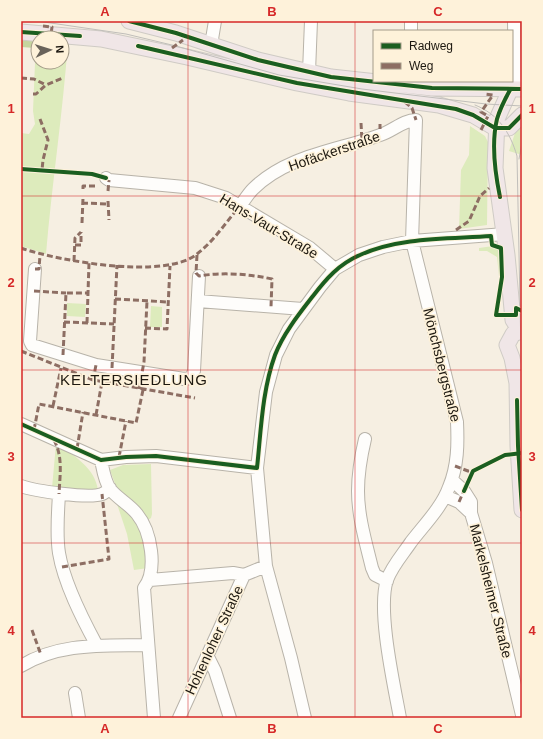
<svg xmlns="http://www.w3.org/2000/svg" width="543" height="739" viewBox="0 0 543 739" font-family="Helvetica,sans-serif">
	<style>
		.green { fill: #ddebbc }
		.forest { fill: #c5d59f }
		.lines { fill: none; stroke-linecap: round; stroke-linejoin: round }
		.minor-casing { stroke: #b8b3a9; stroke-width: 14 }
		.major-casing { stroke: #cfcbc5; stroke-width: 17 }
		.minor { stroke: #fefdfb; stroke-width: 12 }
		.major { stroke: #f0e6e7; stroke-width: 15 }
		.tram { stroke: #c0beba; stroke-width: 1 }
		.quiet { stroke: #8d6e63; stroke-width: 3; stroke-dasharray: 6 3; stroke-linecap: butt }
		.cycleway-casing { stroke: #fef2da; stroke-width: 6 }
		.cycleway { stroke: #1b5e20; stroke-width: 4 }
		.grid { fill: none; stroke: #d62828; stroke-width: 1; stroke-opacity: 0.55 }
		.labels { text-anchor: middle; stroke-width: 3.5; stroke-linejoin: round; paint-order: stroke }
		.street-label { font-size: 14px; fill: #1d1810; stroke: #fef2da }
		.neighbourhood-label { font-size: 15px; letter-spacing: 1px; fill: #1d1810; stroke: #fef2da }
		.neatline { fill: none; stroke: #d62828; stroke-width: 1.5 }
		.grid-label { font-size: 13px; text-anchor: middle; font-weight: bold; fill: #d62828 }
	</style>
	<rect width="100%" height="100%" fill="#f6efe2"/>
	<path class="green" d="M36 39H38V62H62V41H68C63 112 52 183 46 254L21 246V133L29 134 35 124 33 111Z
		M522 121V155L509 151 516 130Z
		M470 126 485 136 488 142 487 225 459 229 461 170 469 155Z
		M493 246 499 249 500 276H499L497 257 487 251H479V248Z
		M67 303 86 304 85 317 67 316Z
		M151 306 162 307V327H150Z
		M56 444C74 455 95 468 98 490L52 488Z
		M151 464 152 514 151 518 148 520 118 492 110 470 123 465Z
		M116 501 140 522 148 568 134 570 127 534Z"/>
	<path class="forest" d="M21 38 36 39 35 48 21 47Z"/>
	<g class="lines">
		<g class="minor-casing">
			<path id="minor" d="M411 21V31
				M514 21 515 90
				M211 45 215 21
				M309 72 311 21
				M106 178 109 180 195 188 226 198 310 248 335 269
				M240 206C244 201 248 194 253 189 287 155 337 151 380 135 393 131 403 120 416 120L412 241 457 422C458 443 458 466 449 487 442 507 424 525 411 542 403 554 392 566 387 580 377 610 394 685 400 718
				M35 269 30 341 32 345 96 365 184 379 191 378 194 371 199 276
				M198 301 303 309
				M21 424 101 460 126 457 156 456 257 468
				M365 439C361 456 358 474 358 491 358 517 366 543 372 568L375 575 387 581
				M101 460C103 469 104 480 110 489 117 498 129 504 137 514 151 531 158 570 144 588L154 718
				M452 480 464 491 471 502V513L486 563 522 715
				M21 486C35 491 89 499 102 494 105 493 108 490 110 488
				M59 494C58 513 56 534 59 553 64 583 82 618 96 644
				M445 496 459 502 471 513
				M150 580 233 573 244 575
				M207 655 215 671 230 718
				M21 666C60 642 104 646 148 645
				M75 693 79 718
				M179 718 244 575 266 566
				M305 718 291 658 266 566 257 468 266 392 276 355 289 329 320 287 335 269 359 255 383 247 412 241 505 234"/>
		</g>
		<g class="major-casing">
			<path id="major" d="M129 21 176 33 258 60 331 77 432 88 522 89
				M21 32 101 39 187 57 297 83 349 93 439 105 473 115 495 128H509L522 115
				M510 90 497 119 495 168 507 255 513 320 520 331
				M522 331 513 334 507 345 512 358 517 383 518 446 522 510"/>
		</g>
		<use href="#minor" class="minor"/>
		<use href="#major" class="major"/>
		<path class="tram" d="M37 21 126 34 176 46 279 75 362 89 486 104 522 106
			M475 105C498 114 510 132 517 156L522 400
			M519 159 522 143"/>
		<path class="quiet" d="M43 26 52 27 51 34
			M172 48 183 40
			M21 78 34 79 46 85
			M33 94H36L46 85 63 78
			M405 102 412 108 416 120
			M40 119 48 140 43 160 42 170
			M361 123 362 141
			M380 129V124
			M481 130 488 116 481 112 493 95 485 94
			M83 189V186H97
			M108 191 109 180
			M108 201 109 220
			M82 203 108 204
			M82 223 83 198
			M456 230 469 221 480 196 489 188
			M75 245H81V232
			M21 248C58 261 166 280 197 254 214 241 226 222 240 206
			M197 255 196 273 199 276C223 272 249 274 272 279L271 307
			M74 261 75 238 81 232
			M35 269H39L40 255
			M34 291 66 293
			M115 299 168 302
			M64 322 114 324
			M87 323 88 293
			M145 328 167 329 170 266
			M21 351 93 380 195 398
			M63 355 66 293H88L89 263
			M112 368 117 265
			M93 380 96 365
			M139 389 144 362 147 301
			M53 406 61 368
			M96 415 102 382
			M34 430 39 404 136 423 143 390
			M54 440C63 457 60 474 59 494
			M77 449 83 412
			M119 457 126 421
			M455 466 468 471H473
			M459 502 465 488
			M62 567 109 559 102 494
			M32 630 41 655"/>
		<g class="cycleway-casing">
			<path id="cycleway" d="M129 21 176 33 258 60 331 77 432 88 522 89
				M21 32 80 36
				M138 46 297 83 456 109 473 115 495 128H509L522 115
				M21 169 92 174 106 178
				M500 197C495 173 491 144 497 119 500 109 505 99 510 90
				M517 400 518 446 522 510
				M21 424 101 460 126 457 156 456 257 468C261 431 262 391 275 355 283 334 299 314 313 296 326 279 339 264 360 255 399 237 448 239 491 236L492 245 501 248 502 277 496 315H516V308L522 311
				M464 491 473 471 505 455 522 453"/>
		</g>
		<use href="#cycleway" class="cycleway"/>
	</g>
	<path class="grid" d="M188 21V718M355 21V718M21 196H522M21 370H522M21 543H522"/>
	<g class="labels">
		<g class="street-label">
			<text transform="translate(334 151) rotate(-19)" y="5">Hofäckerstraße</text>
			<text transform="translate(269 226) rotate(31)" y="5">Hans-Vaut-Straße</text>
			<text transform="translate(442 365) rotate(76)" y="5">Mönchsbergstraße</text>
			<text transform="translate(491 591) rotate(76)" y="5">Markelsheimer Straße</text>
			<text transform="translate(214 640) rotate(-65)" y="5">Hohenloher Straße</text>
		</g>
		<g class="neighbourhood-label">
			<text x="134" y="385">KELTERSIEDLUNG</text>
		</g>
	</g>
	<rect width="543" height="739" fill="none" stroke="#fef2da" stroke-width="44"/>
	<rect x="373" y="30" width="140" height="52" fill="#fef2da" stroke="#a49b89"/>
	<rect x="381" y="43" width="20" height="6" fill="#1b5e20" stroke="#a49b89"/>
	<text x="409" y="50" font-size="12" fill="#1d1810">Radweg</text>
	<rect x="381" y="63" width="20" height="6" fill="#8d6e63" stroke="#a49b89"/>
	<text x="409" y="70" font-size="12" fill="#1d1810">Weg</text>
	<g transform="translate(50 50) rotate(86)"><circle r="19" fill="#fef2da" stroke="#a49b89"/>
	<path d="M0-3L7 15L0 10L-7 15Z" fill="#69635a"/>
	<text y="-6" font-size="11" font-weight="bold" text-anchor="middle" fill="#1d1810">N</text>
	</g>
	<rect x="22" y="22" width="499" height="695" class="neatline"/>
	<g class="grid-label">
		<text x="105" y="16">A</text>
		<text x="272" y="16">B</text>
		<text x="438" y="16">C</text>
		<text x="11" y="113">1</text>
		<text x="532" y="113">1</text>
		<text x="11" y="287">2</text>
		<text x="532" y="287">2</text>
		<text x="11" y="461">3</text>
		<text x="532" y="461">3</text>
		<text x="11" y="635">4</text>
		<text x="532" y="635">4</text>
		<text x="105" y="733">A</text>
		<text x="272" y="733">B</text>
		<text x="438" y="733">C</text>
	</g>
</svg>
